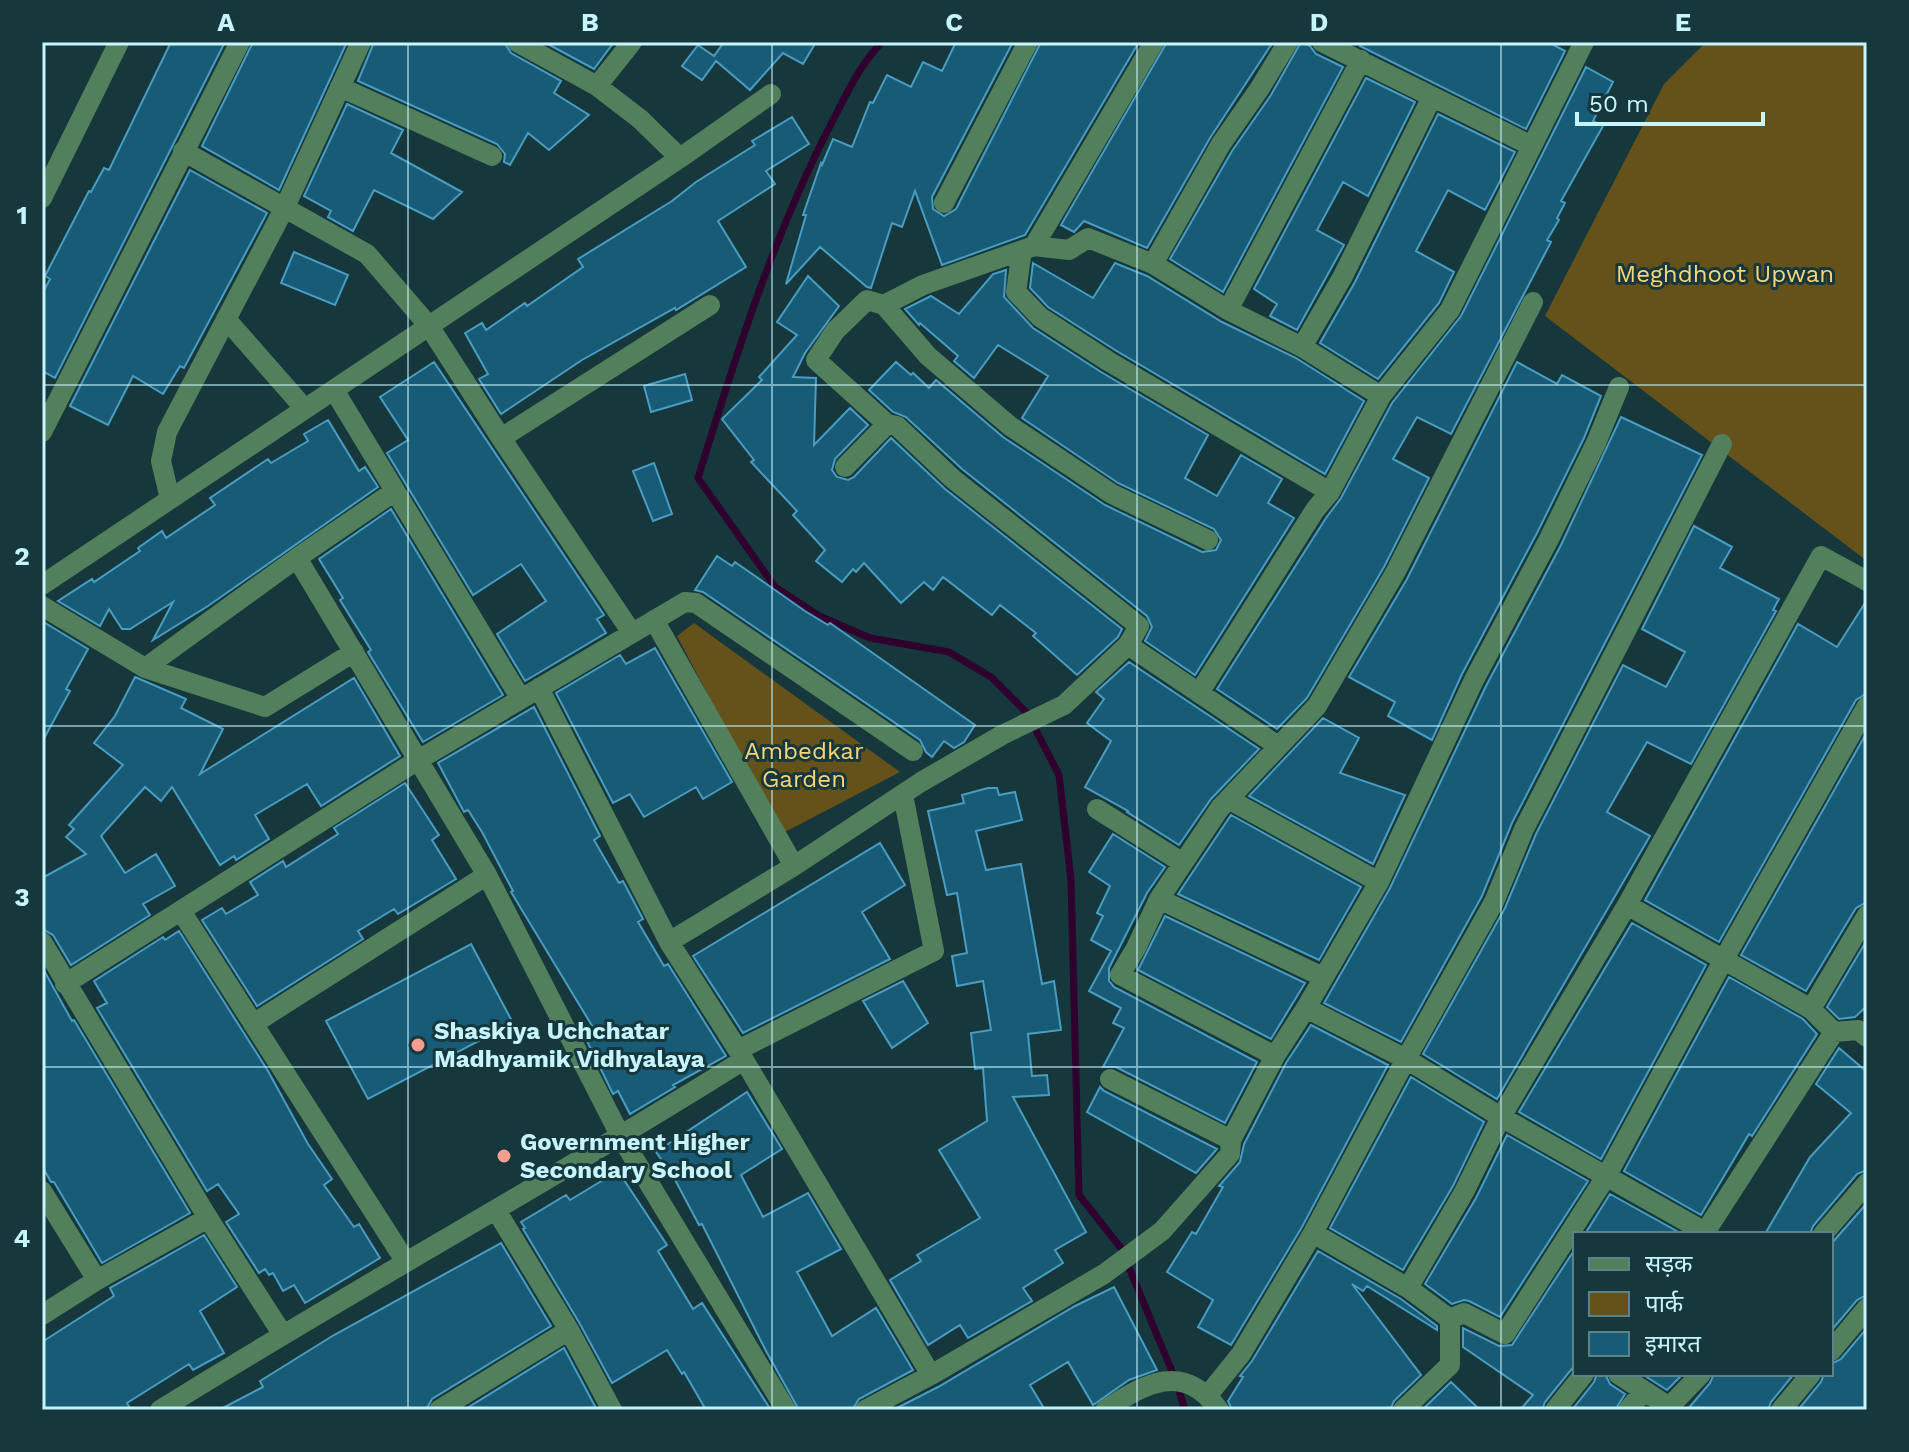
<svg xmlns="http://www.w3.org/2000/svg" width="1909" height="1452" viewBox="0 0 1909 1452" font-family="'Work Sans','Noto Sans Devanagari',sans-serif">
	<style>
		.green { fill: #65521b }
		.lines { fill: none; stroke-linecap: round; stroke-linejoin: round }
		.stream { stroke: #2f002d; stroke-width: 7 }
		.building { fill: #185b76; stroke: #499dc2; stroke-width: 2 }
		.minor { stroke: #53805c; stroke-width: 20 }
		.grid { fill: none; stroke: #c7f5fe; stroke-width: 2; stroke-opacity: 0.55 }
		.poi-dot { fill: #f59d8f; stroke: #16373c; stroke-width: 3 }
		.labels { text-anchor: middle; stroke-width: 6; stroke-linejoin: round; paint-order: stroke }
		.park-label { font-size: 24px; fill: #f6d479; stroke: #16373c }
		.poi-label { font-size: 24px; font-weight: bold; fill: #c7f5fe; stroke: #16373c; text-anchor: start }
		.neatline { fill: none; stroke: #c7f5fe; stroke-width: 3 }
		.grid-label { font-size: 26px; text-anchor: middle; font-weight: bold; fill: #c7f5fe }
	</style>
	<rect width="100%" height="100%" fill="#16373c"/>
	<path class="green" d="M1706 42H1867V561L1545 316 1664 84Z
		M694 623 900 772 781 834 677 636Z"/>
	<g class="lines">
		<path class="stream" d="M882 42C859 66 846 95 831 124 773 236 735 358 698 478L775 587 819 616 870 638 949 652 991 677 1027 713 1059 775 1071 880 1079 1195 1121 1248 1176 1381 1185 1410"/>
	</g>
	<path class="building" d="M171 42H225L55 378 42 371V294L50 279 45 276 89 191 91 192 104 168 109 170Z
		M253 42H347L279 190 202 146Z
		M374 42H504L511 53 561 81 554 93 589 115 549 150 528 133 510 165 504 162 505 154 497 144 358 81Z
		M544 42H614L594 69Z
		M724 42H816L803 64 783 53 750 90 716 61 702 80 682 66 698 45 714 56Z
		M956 42H1013L932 197 933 209 944 216 956 209 1041 42H1139L1025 235 942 265 915 191 902 227 892 223 871 288 867 287 820 247 786 284 806 215H803L821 163 822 165 833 139 852 147 870 102 873 103 887 75 911 87 923 62 942 71Z
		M1167 42H1273L1210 138 1147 248 1084 221 1074 232 1061 225Z
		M1301 42 1310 46 1316 54 1343 67 1223 292 1170 259 1232 151 1271 95Z
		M1362 42H1548L1565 51 1526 129 1360 46Z
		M1586 67 1613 82 1593 121 1603 126 1561 201 1565 203 1557 218 1559 220 1547 240 1551 242 1451 434 1417 417 1393 459 1429 478 1384 567 1307 698 1277 729 1217 689 1326 518 1341 498 1392 403 1461 316Z
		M1366 78 1415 102 1368 196 1343 182 1317 230 1344 245 1297 330 1270 316 1277 304 1254 289Z
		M347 104 403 130 391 153 462 192 433 219 374 190 353 231 328 217 331 211 304 196Z
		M1438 114 1515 152 1485 210 1448 190 1416 251 1454 272 1439 303 1378 379 1320 343 1355 282Z
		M792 117 809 144 766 171 775 184 718 221 746 267 676 310 675 308 582 360 501 414 479 379 488 374 465 333 482 323 486 330 525 303 527 306 583 267 578 259 672 201 696 182 755 145 752 141Z
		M190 170 267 213 184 368 180 366 163 394 133 376 108 425 70 406Z
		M294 252 348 275 335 305 281 283Z
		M1033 263 1093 298 1115 263 1147 276 1222 322 1296 358 1364 401 1325 474 1115 350 1048 307 1030 288Z
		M1006 270 1004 297 1033 328 1101 372 1208 435 1185 478 1217 496 1241 455 1282 479 1268 503 1294 518 1195 675 1145 641 1152 627 1147 616 962 469 906 417 893 412 869 390 896 362 911 375 913 373 929 388 936 380 1003 437 1105 505 1202 552 1216 550 1221 540 1214 529 1118 483 1022 418 1048 376 998 345 974 378 954 361 958 356 920 323 919 325 905 309 931 296 959 314 993 274Z
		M808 276 839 306 805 353 793 377 816 378 814 445 850 408 868 425 835 459 832 470 837 477 848 480 854 477 891 438 945 489 1122 629 1118 637 1077 675 1033 636 1036 633 1000 605 992 615 943 577 933 590 924 582 901 603 864 563 856 572 853 569 842 582 816 561 825 550 793 515 797 511 751 462 754 460 722 419 762 380 759 377 797 335 777 322Z
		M434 362 604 615 597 619 606 633 525 681 497 634 546 601 521 564 473 595 387 453 408 440 380 397Z
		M1517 362 1557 384 1562 375 1601 396 1584 438 1537 533 1462 674 1432 740 1388 716 1395 702 1349 677 1407 579Z
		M685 374 692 400 651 412 644 386Z
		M1621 417 1702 455 1512 823 1482 896 1401 1042 1324 1003 1390 888 1486 686 1561 545Z
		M328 420 359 471 365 467 378 487 208 606 153 640 173 602 130 629H122L109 609 100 626 58 601 92 579 94 582 140 551 138 548 162 531 166 538 215 505 210 498 268 459 271 463 308 441 304 434Z
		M654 463 672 514 653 521 633 471Z
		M391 509 503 695 423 742 368 652 371 650 340 600 343 598 319 559Z
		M1694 526 1732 547 1720 568 1779 599 1773 610 1776 611 1691 764 1647 742 1607 812 1650 836 1497 1099 1423 1054 1505 908 1536 834 1623 665 1666 687 1685 652 1642 629Z
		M717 556 732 566 735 562 805 611 828 625 830 623 975 725 964 742 954 748 944 741 932 757 926 752 920 740 703 592 695 590Z
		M1867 600V693L1856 700 1719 942 1645 900 1798 624 1837 647Z
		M42 621 88 649 66 689 70 691 42 742Z
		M655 648 732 782 703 799 696 787 644 817 630 794 613 803 556 693 620 655 626 664Z
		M1129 662 1259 749 1211 799 1179 845 1127 812 1128 811 1085 787 1111 741 1087 723 1104 699 1096 692Z
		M135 677 186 699 181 708 223 729 200 774 354 678 400 756 321 806 307 784 255 815 269 839 236 860 234 856 220 865 172 787 161 801 145 787 101 836 125 873 156 854 175 886 143 904 150 915 71 965 53 935 42 929V878L86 854 66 837 74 829 69 825 123 765 94 743 115 716Z
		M534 707 600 836 594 840 619 883 623 881 643 919 638 922 664 966 668 964 726 1056 673 1085 675 1087 630 1114 618 1091 613 1094 584 1035 594 1029 511 892 513 891 482 832 468 810 464 812 438 763Z
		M1323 718 1359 738 1340 773 1405 795 1373 864 1249 796Z
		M1867 732V902L1856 908 1806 991 1741 955Z
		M405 783 439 835 432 840 456 879 398 914 394 909 358 931 363 939 257 1006 202 920 222 908 226 914 258 895 250 882 283 861 286 867 338 834 334 828Z
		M988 788H997L999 795 1015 792 1022 820 976 831 986 870 1021 864 1042 984 1054 981 1061 1030 1028 1034 1032 1076 1047 1075 1049 1095 1013 1097 1086 1232 1055 1250 1063 1263 1023 1288 1032 1301 968 1338 960 1325 928 1345 890 1280 921 1261 917 1255 980 1218 939 1150 987 1121 983 1068 975 1069 971 1033 991 1030 983 981 957 986 952 956 967 953 957 893 947 895 928 811 964 803 962 795Z
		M1231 815 1361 887 1319 960 1178 894Z
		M1113 834 1165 867 1147 893 1109 968V981L1114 987 1257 1062 1225 1123 1116 1067H1103L1124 1028 1113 1023 1121 1008 1089 991 1111 951 1091 940 1103 916 1097 913 1110 886 1089 872Z
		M880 843 905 885 862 912 890 959 743 1033 693 956Z
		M1165 916 1305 983 1271 1039 1138 970Z
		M1632 923 1706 965 1601 1159 1519 1112Z
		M179 931 268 1071 308 1144 332 1179 324 1185 354 1227 359 1224 380 1258 305 1303 294 1285 283 1291 273 1273 269 1275 265 1269 259 1273 226 1222 239 1214 218 1184 207 1191 97 1008 107 1003 94 981 163 937 165 940Z
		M1867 940V1006L1855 1017 1839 1019 1827 1007Z
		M471 944 513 1023 368 1099 326 1021Z
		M42 967 72 1021 74 1020 190 1213 102 1263 54 1182H51L42 1166Z
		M1729 977 1803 1019 1817 1034 1752 1136 1749 1134 1701 1215 1624 1171Z
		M903 981 928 1023 892 1048 863 1001Z
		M1311 1025 1388 1065 1302 1227 1231 1345 1198 1327 1213 1300 1167 1272 1192 1232 1196 1234 1223 1187 1219 1186 1240 1162 1244 1144 1286 1063Z
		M1839 1048 1867 1072V1170L1857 1174 1813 1226 1810 1234H1765L1810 1157 1851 1113 1816 1084Z
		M1411 1077 1484 1122 1453 1186 1403 1270 1330 1228Z
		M1100 1087 1104 1091 1217 1149 1196 1173 1087 1112Z
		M747 1092 782 1149 741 1175 763 1217 808 1193 841 1249 797 1272 832 1336 876 1308 913 1370 859 1399 852 1410H799L766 1351 702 1224 699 1225 673 1176 656 1152Z
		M1507 1135 1588 1181 1500 1317 1469 1301 1464 1300 1452 1304 1425 1284 1476 1198Z
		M618 1171 667 1245 658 1251 693 1309 702 1303 771 1410H706L684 1372 682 1374 667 1350 612 1383 580 1324 523 1229 525 1228 521 1222 566 1195 570 1200Z
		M1610 1194 1682 1234H1585Z
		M1867 1203V1295L1857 1300 1831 1331V1244Z
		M204 1235 237 1287 200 1311 224 1353 193 1370 189 1364 127 1403 131 1410H42V1342L114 1296 110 1288Z
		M501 1243 551 1326 432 1399 426 1410H219L263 1387 260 1381 334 1335Z
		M1575 1249V1365L1545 1402 1542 1410H1520L1533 1395 1463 1347V1328L1499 1346 1512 1345Z
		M1318 1251 1401 1299 1437 1326V1330L1367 1286 1363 1291 1352 1284 1421 1375 1394 1401 1390 1410H1232L1228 1401 1243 1377 1240 1376 1252 1361Z
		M1114 1287 1157 1370 1129 1380 1093 1405 1068 1362 1030 1385 1045 1410H893L938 1387 1075 1306Z
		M1867 1328V1410H1798L1821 1382 1824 1374H1831V1364L1841 1359Z
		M564 1348 597 1410H464Z
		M1597 1374H1605L1610 1384 1625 1394 1615 1410H1572L1594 1382Z
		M1642 1374H1683L1667 1390Z
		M1714 1374H1794L1771 1402 1768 1410H1687L1710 1383Z
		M1451 1382 1480 1410H1422Z"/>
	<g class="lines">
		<path class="minor" d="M517 42 597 86 640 119 680 158
			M1322 42 1532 146
			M597 86 632 42
			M340 87 492 156
			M183 151 367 254 429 326 501 438 632 633
			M42 198 119 42
			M944 203 1028 42
			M1034 246 1154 42
			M1022 250 1016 292 1040 317 1108 361 1330 492
			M1153 264 1221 144 1260 88 1288 42
			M884 305 928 356 1010 426 1112 494 1208 540
			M1228 310 1361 60
			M226 319 305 409
			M1302 347 1343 276 1432 97
			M334 390 521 699
			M42 432 240 42
			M501 438 710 305
			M845 467 887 424
			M170 499 161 461 167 432 285 207 361 42
			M297 558 487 875 621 1137 786 1410
			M42 585 680 158 771 94
			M42 606 145 668 265 707 354 652
			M654 620 794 866
			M1128 645 1278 746
			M145 668 297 558 395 491
			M539 688 669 942 738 1050 931 1375
			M1199 693 1315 510 1330 492 1381 396 1450 310 1584 42
			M1230 800 1379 882
			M1097 809 1183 863
			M1159 899 1323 977
			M1627 905 1811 1009 1834 1032 1858 1030 1867 1037
			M181 911 406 1262
			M42 942 208 1218 283 1335
			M669 942 794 866 921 782 1002 735 1064 705 1128 645 1139 626 953 479 897 426 887 424 816 360 835 331 867 300 884 305 923 285 1034 246 1069 250 1088 238 1153 264 1228 310 1302 347 1381 396
			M65 984 418 760 685 602 696 603 913 751
			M1306 1008 1406 1059 1501 1117 1705 1232
			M1811 1009 1867 915
			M253 1024 487 875
			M738 1050 934 951 903 795
			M1275 1056 1120 975 1136 948 1159 899 1220 808 1317 706 1395 573 1533 302
			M1110 1079 1231 1140
			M42 1191 97 1280
			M496 1210 569 1330 612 1410
			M1313 1233 1408 1288 1450 1319 1464 1313 1505 1334 1607 1175 1724 959 1867 706
			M1704 1234 1834 1032
			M1823 1234 1867 1183
			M1408 1288 1464 1192 1501 1117 1627 905 1821 556 1867 581
			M42 1315 97 1280 208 1218
			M1831 1351 1867 1308
			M1618 1374 1674 1410
			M1208 1395 1241 1354 1313 1233 1406 1059 1494 902 1524 829 1722 444
			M1670 1406 1701 1374
			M160 1410C352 1290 550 1182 742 1061
			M439 1410 569 1330
			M865 1410 931 1375 1104 1274 1162 1231 1230 1154 1231 1140 1275 1056 1306 1008 1379 882 1474 680 1549 539 1596 443 1619 387
			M1105 1410C1146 1383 1183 1361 1219 1410
			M1403 1410 1450 1365V1319
			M1555 1410 1584 1374
			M1628 1410 1643 1392
			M1781 1410 1811 1374"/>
	</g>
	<path class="grid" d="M408 42V1410M772 42V1410M1137 42V1410M1501 42V1410M42 385H1867M42 726H1867M42 1067H1867"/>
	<g class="poi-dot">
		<circle cx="418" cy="1045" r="8"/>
		<circle cx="504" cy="1156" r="8"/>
	</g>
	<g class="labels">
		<g class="park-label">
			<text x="1725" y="282">Meghdhoot Upwan</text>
			<text x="804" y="759">Ambedkar<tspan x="804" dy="28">Garden</tspan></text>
		</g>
		<g class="poi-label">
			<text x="434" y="1039">Shaskiya Uchchatar<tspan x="434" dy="28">Madhyamik Vidhyalaya</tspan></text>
			<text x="520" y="1150">Government Higher<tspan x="520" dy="28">Secondary School</tspan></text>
		</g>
	</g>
	<rect width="1909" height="1452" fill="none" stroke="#16373c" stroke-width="88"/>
	<rect x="1573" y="1232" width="260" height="144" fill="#16373c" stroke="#5d838a" stroke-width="2"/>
	<rect x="1589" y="1258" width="40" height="12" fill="#53805c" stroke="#5d838a" stroke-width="2"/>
	<text x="1645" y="1272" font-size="24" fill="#c7f5fe">सड़क</text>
	<rect x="1589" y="1292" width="40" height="24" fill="#65521b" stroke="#5d838a" stroke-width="2"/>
	<text x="1645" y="1312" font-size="24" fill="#c7f5fe">पार्क</text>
	<rect x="1589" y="1332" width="40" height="24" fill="#185b76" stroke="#5d838a" stroke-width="2"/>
	<text x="1645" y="1352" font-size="24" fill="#c7f5fe">इमारत</text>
	<path d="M1577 112v12h186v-12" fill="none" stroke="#c7f5fe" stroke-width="4"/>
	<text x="1589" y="112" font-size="24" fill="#c7f5fe" stroke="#16373c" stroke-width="6" paint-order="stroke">50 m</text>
	<rect x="44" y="44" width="1821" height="1364" class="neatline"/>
	<g class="grid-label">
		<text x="226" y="31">A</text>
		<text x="590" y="31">B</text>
		<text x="954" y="31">C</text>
		<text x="1319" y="31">D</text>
		<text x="1683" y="31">E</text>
		<text x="22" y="224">1</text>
		<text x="22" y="565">2</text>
		<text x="22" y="906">3</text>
		<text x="22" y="1247">4</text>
	</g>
</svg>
